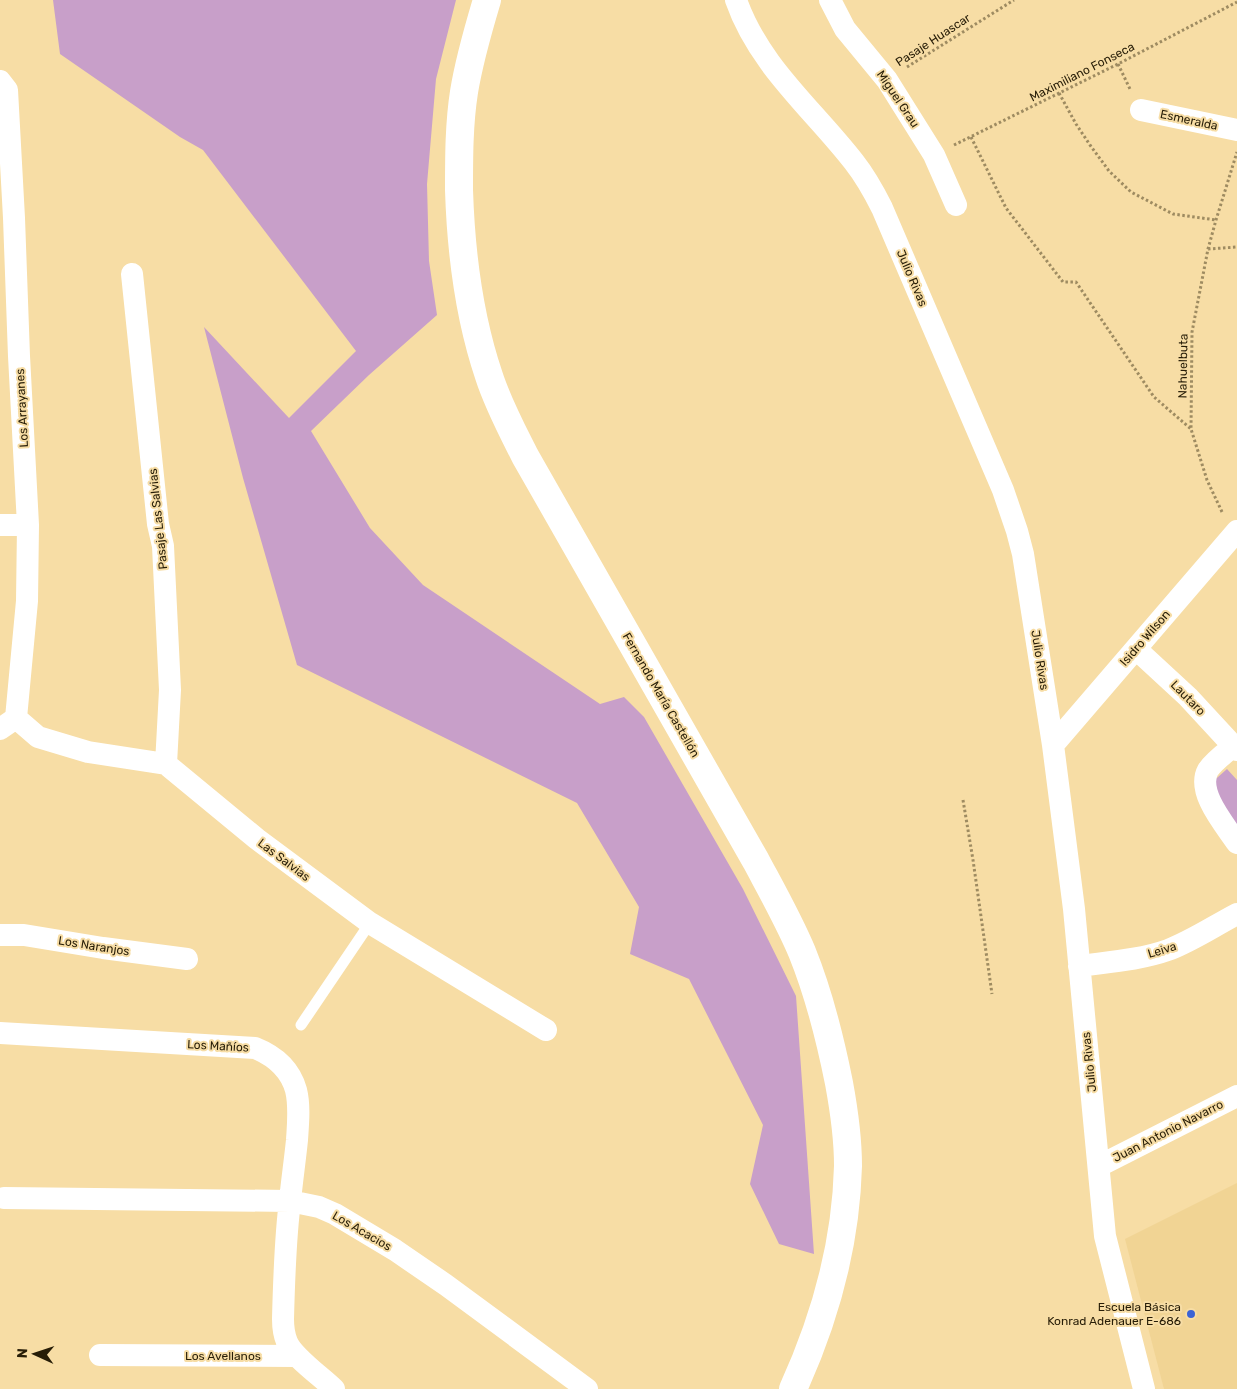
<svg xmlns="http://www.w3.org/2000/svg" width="1237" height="1389" viewBox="0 0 1237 1389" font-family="Rubik,sans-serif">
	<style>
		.built { fill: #f1d494 }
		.green { fill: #c89fc9 }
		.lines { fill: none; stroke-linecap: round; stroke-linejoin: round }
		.path { stroke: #9e8b61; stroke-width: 3; stroke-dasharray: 2.5 2.5; stroke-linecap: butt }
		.service { stroke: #fff; stroke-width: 11 }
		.minor { stroke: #fff; stroke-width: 22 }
		.primary { stroke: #fff; stroke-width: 28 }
		.poi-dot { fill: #3b63d4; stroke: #f7dda5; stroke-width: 2 }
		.labels { text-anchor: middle; stroke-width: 4; stroke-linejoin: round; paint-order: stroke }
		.street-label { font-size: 12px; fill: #271d07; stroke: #f7dda5 }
		.poi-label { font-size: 12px; fill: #271d07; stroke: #f7dda5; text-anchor: end }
	</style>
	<rect width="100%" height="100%" fill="#f7dda5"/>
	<path class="built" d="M1237 1183V1389H1164L1125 1239Z"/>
	<path class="green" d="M53 0H456L436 79 427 184 429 261 437 315 369 375 311 431 370 528 423 585 600 704 624 697 644 717 743 889 796 996 814 1254 779 1244 750 1184 763 1125 689 979 630 954 639 907 577 803 297 665 243 478 204 327 289 418 356 351 203 150 180 137 60 54Z
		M1227 769 1237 780V826L1209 785Z"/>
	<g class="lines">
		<path class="path" d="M1118 64 1130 89
			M907 67 1014 0
			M1059 93 1076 124 1090 145 1109 171 1131 192 1173 214 1216 220
			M971 137 1006 208 1063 282H1076L1154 397 1191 429
			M954 145 1118 64 1237 2
			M1208 249 1237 247
			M1222 512 1207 480 1191 429 1192 332 1208 249 1216 220 1237 152
			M963 800 973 860 992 994"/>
		<path class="service" d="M301 1025 370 923"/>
		<path class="minor" d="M736 0C759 66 813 109 854 162 865 176 874 192 882 208L1003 490 1017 531 1023 554 1053 745 1074 909 1105 1236 1144 1389
			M830 0 845 29 887 80 934 155 956 205
			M0 81 7 90 14 218 19 356 28 525 27 601 16 718 0 729
			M1141 110 1237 130
			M132 274 158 524 163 546 170 690 166 764
			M0 525H28
			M1136 649 1188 697 1237 750
			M16 718 38 737 88 752 166 764 257 839 370 923 546 1030
			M1053 745 1237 531
			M1234 746C1225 753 1214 761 1208 770 1196 792 1225 825 1237 843
			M0 935H24L103 948 187 959
			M1079 966C1108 962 1140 960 1168 950 1192 941 1214 926 1237 914
			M0 1033 255 1048C275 1056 290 1069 296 1090 300 1106 298 1124 297 1140 295 1160 292 1180 290 1201 285 1240 284 1279 283 1319 283 1327 284 1335 287 1342 293 1357 322 1377 334 1389
			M1099 1166 1237 1096
			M4 1198 290 1201 319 1207 335 1214 395 1250 446 1285 587 1389
			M100 1355 297 1356"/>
		<path class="primary" d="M487 0C478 30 469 61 464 92 459 124 459 157 459 190 461 253 469 317 489 376 498 404 512 430 525 456L756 861C772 891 789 921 802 952 819 994 830 1038 839 1083 844 1110 848 1139 848 1166 846 1243 825 1319 793 1389"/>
	</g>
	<circle class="poi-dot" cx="1191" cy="1314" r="5"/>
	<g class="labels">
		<g class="street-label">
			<text transform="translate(933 40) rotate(-33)" y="4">Pasaje Huascar</text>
			<text transform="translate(1082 72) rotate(-27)" y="4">Maximiliano Fonseca</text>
			<text transform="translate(898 99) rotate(56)" y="4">Miguel Grau</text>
			<text transform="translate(1189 120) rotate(12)" y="4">Esmeralda</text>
			<text transform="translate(912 278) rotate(67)" y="4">Julio Rivas</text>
			<text transform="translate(1183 366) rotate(-89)" y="4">Nahuelbuta</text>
			<text transform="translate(22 408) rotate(-93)" y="4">Los Arrayanes</text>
			<text transform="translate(158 519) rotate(-96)" y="4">Pasaje Las Salvias</text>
			<text transform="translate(1145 638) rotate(-49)" y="4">Isidro Wilson</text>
			<text transform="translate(1040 660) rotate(81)" y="4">Julio Rivas</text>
			<text transform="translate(661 695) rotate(60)" y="4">Fernando María Castellón</text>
			<text transform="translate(1188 698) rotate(45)" y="4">Lautaro</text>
			<text transform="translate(284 860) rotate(37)" y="4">Las Salvias</text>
			<text transform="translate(94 946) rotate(9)" y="4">Los Naranjos</text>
			<text transform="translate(1162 950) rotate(-17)" y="4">Leiva</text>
			<text transform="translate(218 1046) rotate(3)" y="4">Los Mañíos</text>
			<text transform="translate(1089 1062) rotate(-96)" y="4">Julio Rivas</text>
			<text transform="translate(1168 1131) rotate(-27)" y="4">Juan Antonio Navarro</text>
			<text transform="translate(362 1231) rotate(30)" y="4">Los Acacios</text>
			<text x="223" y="1360">Los Avellanos</text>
		</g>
		<g class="poi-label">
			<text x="1181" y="1311">Escuela Básica<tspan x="1181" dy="14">Konrad Adenauer E-686</tspan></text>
		</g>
	</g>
	<g transform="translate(35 1354) rotate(273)" stroke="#f7dda5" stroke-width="4" paint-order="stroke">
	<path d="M0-4L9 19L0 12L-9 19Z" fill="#271d07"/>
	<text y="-8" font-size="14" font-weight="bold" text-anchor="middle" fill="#271d07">N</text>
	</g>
</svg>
